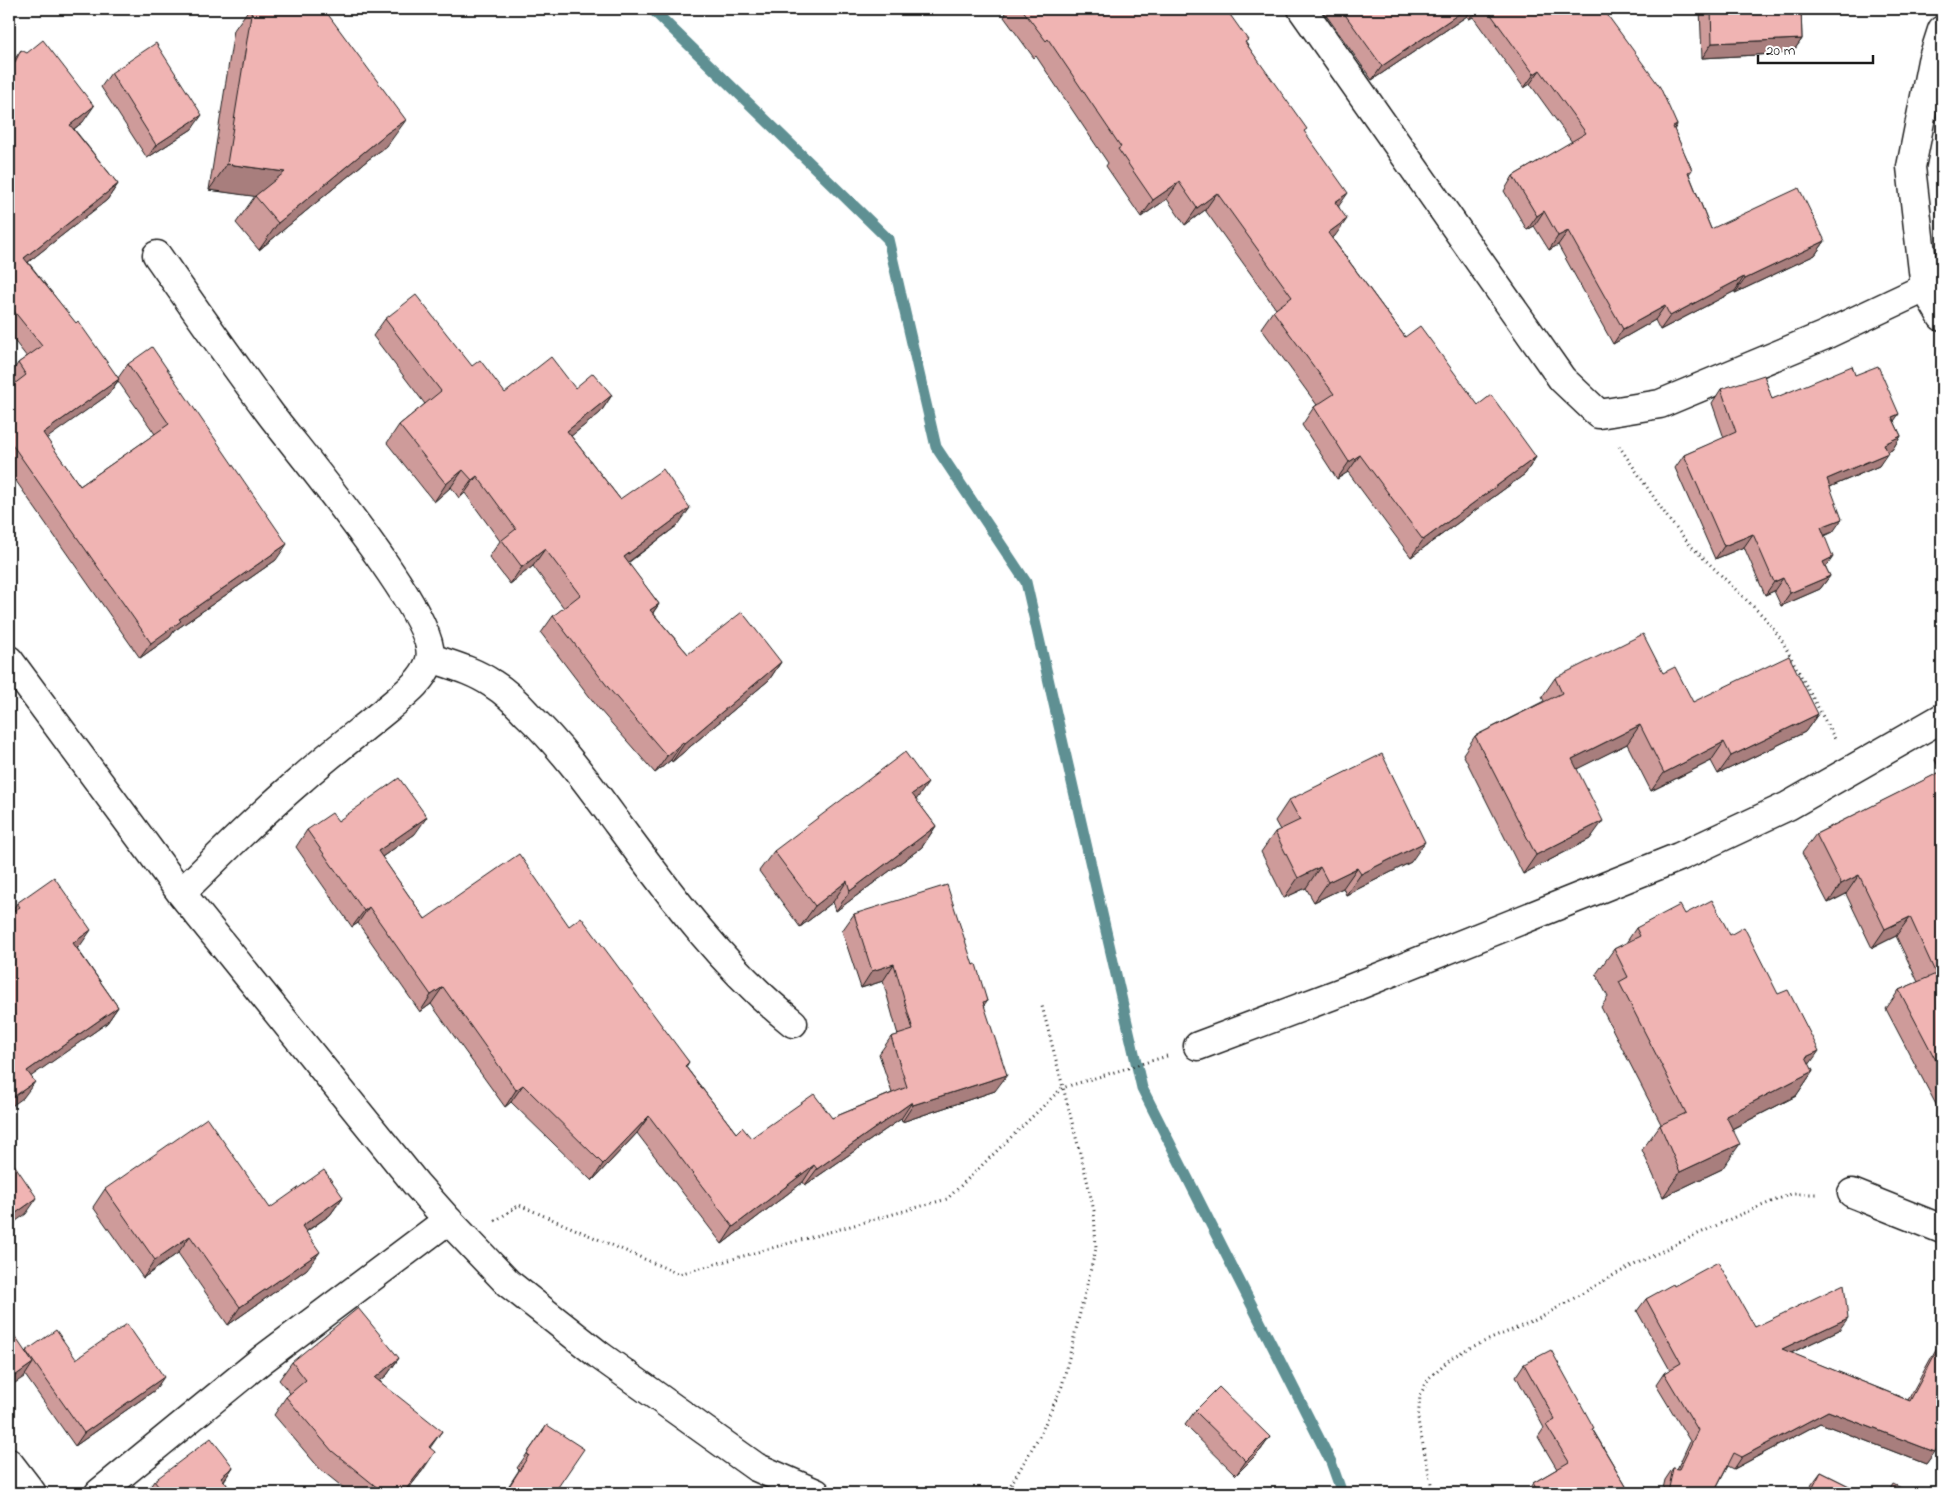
<svg xmlns="http://www.w3.org/2000/svg" width="1951" height="1502" viewBox="0 0 1951 1502" font-family="'Indie Flower',sans-serif">
	<style>
		.lines { fill: none; stroke-linecap: round; stroke-linejoin: round }
		.stream { stroke: #5f9093; stroke-width: 11 }
		.street-casing { stroke: #1c1c1c; stroke-width: 31 }
		.path { stroke: #1c1c1c; stroke-width: 3; stroke-dasharray: 1 4; stroke-linecap: butt }
		.street { stroke: #fff; stroke-width: 28 }
		.wall { fill: #ce9b9a; stroke: #1c1c1c; fill-rule: evenodd }
		.shaded-wall { fill: #a87e7d; stroke: #1c1c1c }
		.building { fill: #f0b4b3; stroke: #1c1c1c }
	</style>
	<rect width="100%" height="100%" fill="#fff"/>
	<filter id="ink" filterUnits="userSpaceOnUse"><feTurbulence type="fractalNoise" baseFrequency=".02" numOctaves="2"/><feDisplacementMap in="SourceGraphic" scale="10" xChannelSelector="R" yChannelSelector="G"/><feConvolveMatrix kernelMatrix="1 2 1 2 8 2 1 2 1" color-interpolation-filters="sRGB"/></filter>
	<g filter="url(#ink)">
		<g class="lines">
			<path class="stream" d="M652 9 888 239 936 447 1026 582 1142 1088 1331 1462 1342 1493"/>
			<g class="street-casing">
				<path id="street" d="M1302 9 1562 379 1599 414 1660 404 1823 336 1925 288
					M1942 30 1932 61 1911 167 1925 288 1942 317
					M157 255C194 308 231 361 269 412 297 450 445 623 429 663 422 682 402 696 387 709 359 732 330 754 303 778 260 814 221 854 181 893
					M431 658C452 665 474 671 493 684 506 692 517 703 527 714 562 747 590 786 618 824 670 895 724 968 793 1023
					M9 660 181 893 416 1184 448 1220 508 1283 599 1355 756 1467 816 1493
					M1198 1046 1347 990 1679 857 1788 806 1942 718
					M1852 1193 1942 1229
					M9 1463 32 1493
					M99 1493 263 1359 448 1220"/>
			</g>
			<path class="path" d="M1619 446 1670 521 1691 546 1765 618 1781 639 1836 741
				M495 1221 519 1205 679 1274 947 1199 1062 1088 1167 1056
				M1006 1493 1040 1435 1062 1386 1096 1248 1094 1211 1087 1180 1042 1006
				M1433 1493 1418 1421 1420 1395 1429 1378 1451 1358 1467 1349 1538 1319 1614 1275 1670 1247 1739 1215 1791 1194H1819"/>
			<use href="#street" class="street"/>
		</g>
		<path class="wall" d="M249 9H324L387 146 369 159 259 250 236 223 255 196 209 190 234 30Z
			M1002 9H1226L1246 43 1304 132 1339 207 1335 236 1332 238 1405 337 1478 405 1536 457 1525 474 1411 557 1348 472 1337 479 1302 425 1314 407 1317 405 1261 328 1273 311 1276 309 1205 210 1185 225 1167 199 1141 217 1106 166 1108 163 1036 56 1034 58 1004 17 1006 14Z
			M1324 9H1603L1677 125 1674 130 1692 170 1689 174 1711 229 1825 241 1815 255 1735 293V291L1660 330 1655 320 1613 344 1558 245 1549 250 1534 226 1527 230 1504 191 1513 176 1572 142 1530 84 1524 88 1473 17 1469 19 1467 16 1372 80 1323 11Z
			M1700 9H1801L1802 39 1792 53 1702 58Z
			M21 50 83 122 74 129 118 184 107 200 28 262 118 378 128 364 276 560 174 631 170 637 140 658 9 471V388L12 386 9 382V377L18 363 27 357 9 334V67ZM118 381 155 434 80 486 46 438 108 395Z
			M111 73 192 129 147 158 101 87Z
			M385 319 472 366 505 393 575 388 612 395 600 413 571 436 620 499 678 525 628 563 659 604 653 613 688 654 781 662 769 680 672 762 671 760 655 773 599 709 541 633 553 616 564 608 533 566 510 584 489 557 500 541 465 493 459 498 451 487 434 502 387 443 399 425 425 404 373 336Z
			M1855 375 1894 421 1901 436 1892 450 1887 451 1879 466 1830 487 1833 532 1825 536 1826 568 1830 576 1820 589 1781 606 1774 591 1765 595 1744 547 1715 559 1675 468 1684 455 1724 438 1712 403 1721 389 1772 399Z
			M1663 673 1693 702 1818 714 1805 732 1718 774 1711 761 1651 791 1627 744 1576 769 1590 839 1523 874 1463 754 1475 736 1544 701 1542 697 1555 678Z
			M1942 750V1116L1886 1009 1899 990 1918 982 1896 936 1872 948 1846 894 1828 903 1802 853 1816 834 1941 772 1935 760Z
			M916 800 936 826 922 847 836 911 833 902 800 927 759 871 774 851Z
			M1289 800 1411 862 1346 895 1343 888 1314 902 1306 888 1284 898 1261 852 1275 832 1280 830 1275 821Z
			M338 821 415 834 382 857 425 919 569 926 689 1062 686 1067 736 1133 751 1138 832 1118 892 1093 879 1054 891 1037 898 1035 883 981 861 988 842 931 854 914 973 965 987 1001 984 1005 995 1091 902 1122 901 1119 805 1185 803 1182 722 1244 637 1133 592 1181 511 1102 505 1107 431 1004 420 1012 358 923 352 927 296 847 307 830Z
			M17 903 80 946 77 948 118 1007 107 1023 31 1076 23 1098 10 914Z
			M1685 914 1730 935 1813 1071 1796 1096 1732 1129 1722 1169 1663 1197 1642 1150 1660 1125 1661 1124 1601 1007 1608 997 1596 974 1614 949 1626 943 1636 928Z
			M105 1189 270 1208 343 1197 330 1215 306 1232 307 1269 228 1325 178 1253 143 1278 93 1207Z
			M1674 1286 1755 1327 1839 1330 1791 1353 1908 1400 1942 1338V1450L1937 1448 1926 1464 1820 1423 1734 1469 1728 1466 1714 1493H1662L1665 1480 1673 1468 1677 1469 1690 1441 1656 1385 1664 1373 1670 1370 1637 1311 1646 1299Z
			M26 1351 76 1359 155 1390 75 1446 25 1375 24 1377 25 1352Z
			M399 1358 387 1375 380 1381 430 1448 423 1470 405 1493H350L320 1469 274 1415 286 1397 290 1393 279 1380 292 1362Z
			M1524 1364 1593 1430 1630 1493H1526L1533 1483 1557 1469 1538 1437 1544 1428 1516 1376Z
			M1195 1411 1270 1437 1260 1451 1236 1475 1185 1425Z
			M547 1425 554 1493H504L519 1470 517 1468Z
			M233 1467 224 1481 233 1493H146L154 1481Z
			M1821 1472 1863 1493H1808L1812 1484Z"/>
		<path class="shaded-wall" d="M1466 9H1472L1467 16 1372 80 1382 66Z
			M1476 9H1478L1473 17 1469 19Z
			M1802 39 1792 53 1702 58 1712 43Z
			M1540 70 1530 84 1524 88 1534 74Z
			M94 106 83 122 59 140 70 125Z
			M202 115 192 129 147 158 156 145Z
			M406 120 387 146 369 159 259 250 278 223 387 133Z
			M227 164 285 172 266 198 209 190Z
			M1179 182 1167 199 1141 217 1153 200Z
			M118 184 107 200 13 274 24 258Z
			M1217 193 1205 210 1185 225 1197 208Z
			M1348 193 1336 210 1335 202Z
			M1544 211 1534 226 1527 230 1537 216Z
			M1347 219 1335 236 1316 250 1328 233Z
			M1568 231 1558 245 1549 250 1558 236Z
			M1825 241 1815 255 1735 293 1745 279Z
			M1744 277 1735 291 1660 330 1670 316Z
			M1665 306 1655 320 1613 344 1623 329Z
			M119 379 108 395 32 449 43 433Z
			M612 395 600 413 555 449 567 431Z
			M1899 414 1890 427 1892 417Z
			M1901 436 1892 450 1875 457 1884 444Z
			M1888 453 1879 466 1818 492 1827 479Z
			M1360 455 1348 472 1337 479 1349 462Z
			M1536 457 1525 474 1411 557 1423 540Z
			M463 470 451 487 434 502 446 484Z
			M477 476 465 493 459 498 472 480Z
			M690 508 678 525 611 575 624 557Z
			M1842 519 1833 532 1812 540 1821 527Z
			M1753 534 1744 547 1715 559 1724 546Z
			M287 544 276 560 174 631 170 637 140 658 151 643 179 619Z
			M545 549 533 566 510 584 522 567Z
			M1833 557 1824 570 1823 562Z
			M1830 576 1820 589 1781 606 1790 593Z
			M1783 578 1774 591 1765 595 1774 582Z
			M659 604 647 621 650 610Z
			M781 662 769 680 672 762 684 744Z
			M1818 714 1805 732 1718 774 1731 756Z
			M1640 725 1627 744 1559 778 1572 759Z
			M683 742 671 760 655 773 667 756Z
			M1724 742 1711 761 1651 791 1664 773Z
			M928 783 914 803 912 794Z
			M427 817 415 834 366 868 378 851Z
			M1603 821 1590 839 1523 874 1536 855Z
			M936 826 922 847 836 911 850 891Z
			M1425 842 1411 862 1346 895 1361 874Z
			M1320 867 1306 888 1284 898 1298 878Z
			M1357 868 1343 888 1314 902 1328 882Z
			M1859 875 1846 894 1828 903 1841 884Z
			M847 881 833 902 800 927 815 906Z
			M369 907 358 923 352 927 364 911Z
			M1910 917 1896 936 1872 948 1885 929Z
			M91 930 80 946 61 959 73 943Z
			M894 964 883 981 861 988 872 971Z
			M443 987 431 1004 420 1012 431 995Z
			M118 1007 107 1023 16 1087 27 1071Z
			M1819 1051 1801 1076 1806 1057Z
			M1813 1071 1796 1096 1708 1141 1726 1116Z
			M1007 1075 995 1091 902 1122 913 1105Z
			M35 1082 23 1098 9 1108V1100Z
			M523 1085 511 1102 505 1107 516 1090Z
			M912 1102 901 1119 805 1185 817 1169Z
			M649 1116 637 1133 592 1181 603 1164Z
			M1740 1144 1722 1169 1663 1197 1680 1172Z
			M814 1165 803 1182 722 1244 733 1227Z
			M343 1197 330 1215 289 1243 302 1226Z
			M37 1198 26 1214 9 1226V1218Z
			M190 1236 178 1253 143 1278 155 1260Z
			M320 1252 307 1269 228 1325 240 1307Z
			M1848 1318 1839 1330 1774 1361 1782 1349Z
			M399 1358 387 1375 363 1395 375 1378Z
			M33 1363 24 1377 9 1387V1380Z
			M164 1377 155 1390 75 1446 84 1433Z
			M1828 1411 1935 1452 1926 1464 1820 1423 1734 1469 1742 1457Z
			M442 1431 430 1448 429 1447Z
			M1270 1437 1260 1451 1236 1475 1246 1461Z
			M435 1452 423 1470 405 1493H403Z
			M233 1467 224 1480 212 1490 221 1477Z"/>
		<path class="building" d="M252 9H324L406 120 387 133 278 223 255 196 285 172 227 164Z
			M1022 9H1226L1248 40 1245 42 1307 129 1304 131 1348 193 1335 202 1347 219 1328 233 1405 337 1420 326 1478 405 1491 395 1536 457 1423 540 1360 455 1349 462 1314 407 1334 394 1273 311 1292 297 1217 193 1197 208 1179 182 1153 200 1118 149 1121 147 1048 39 1046 41Z
			M1341 9H1466L1382 66Z
			M1487 9H1603L1660 87 1677 125 1673 127 1692 170 1688 172 1711 229 1799 188 1825 241 1745 279 1744 277 1670 316 1665 306 1623 329 1568 231 1558 236 1544 211 1537 216 1513 176 1586 133 1540 70 1534 74Z
			M1711 9H1801L1802 39 1712 43Z
			M43 40 94 106 70 125 118 184 24 258 76 323 78 321 119 379 43 433 80 486 169 424 128 364 152 347 287 544 179 619 181 621 151 643 9 440V388L26 375 18 363 42 346 9 305V74L21 50 27 53Z
			M156 43 202 115 156 145 111 73Z
			M416 295 472 366 480 360 505 393 551 357 575 388 593 373 612 395 567 431 620 499 663 469 690 508 624 557 659 604 650 610 688 654 742 612 781 662 684 744 683 742 667 756 611 691 553 616 580 595 545 549 522 567 502 540 516 529 477 476 472 480 463 470 446 484 399 425 441 391 385 319Z
			M1852 366 1855 375 1878 366 1899 414 1892 417 1901 436 1884 444 1888 453 1827 479 1842 519 1821 527 1833 557 1823 562 1830 576 1790 593 1783 578 1774 582 1753 534 1724 546 1684 455 1736 432 1721 389 1764 375 1772 399Z
			M1643 634 1663 673 1675 667 1693 702 1789 656 1818 714 1731 756 1724 742 1664 773 1640 725 1572 759 1603 821 1536 855 1475 736 1562 693 1555 678Z
			M905 752 928 783 912 794 936 826 850 891 847 881 815 906 774 851Z
			M1382 754 1425 842 1361 874 1357 868 1328 882 1320 867 1298 878 1275 832 1300 820 1289 800Z
			M1942 771V1072L1899 990 1936 974 1910 917 1885 929 1859 875 1841 884 1816 834Z
			M399 778 427 817 378 851 425 919 519 854 569 926 581 917 689 1062 685 1066 736 1133 742 1127 751 1138 814 1094 832 1118 907 1087 891 1037 913 1030 894 964 872 971 854 914 947 885 973 965 976 964 987 1001 983 1002 1007 1075 913 1105 912 1102 817 1169 814 1165 733 1227 649 1116 603 1164 523 1085 516 1090 443 987 431 995 369 907 364 911 307 830 332 813 338 821Z
			M54 877 91 930 73 943 118 1007 27 1071 35 1082 9 1100V914L20 907 17 903Z
			M1712 900 1730 935 1744 927 1778 994 1788 990 1819 1051 1806 1057 1813 1071 1726 1116 1740 1144 1680 1172 1660 1125 1686 1113 1619 982 1628 977 1614 949 1640 936 1636 928 1680 905 1685 914Z
			M207 1118 270 1208 324 1170 343 1197 302 1226 320 1252 240 1307 190 1236 155 1260 105 1189Z
			M9 1157 37 1198 9 1218Z
			M1718 1262 1755 1327 1844 1284 1848 1318 1782 1349 1910 1401 1942 1341V1438L1935 1452 1828 1411 1742 1457 1734 1453 1714 1493H1668L1673 1468 1679 1469 1698 1430 1664 1373 1681 1363 1646 1299 1673 1284 1674 1286Z
			M358 1308 399 1358 375 1378 442 1431 429 1447 435 1452 403 1493H401L394 1487 388 1493H384L332 1451 286 1397 306 1380 292 1362Z
			M127 1324 164 1377 84 1433 26 1351 56 1330 76 1359Z
			M9 1328 33 1363 9 1380Z
			M1551 1350 1594 1428 1592 1429 1630 1493H1539L1533 1483 1569 1462 1546 1425 1555 1420 1524 1364Z
			M1219 1387 1270 1437 1246 1461 1195 1411Z
			M547 1425 584 1449 554 1493H505L529 1455 527 1454Z
			M211 1438 233 1467 221 1477 233 1493H164L154 1481Z
			M1821 1472 1863 1493H1810Z
			M1893 1484 1912 1493H1888Z
			M314 1488 318 1493H308Z"/>
	</g>
	<rect width="1951" height="1502" fill="none" stroke="#fff" stroke-width="30"/>
	<rect x="15" y="15" width="1921" height="1472" fill="none" stroke="#1c1c1c" stroke-width="2" filter="url(#ink)"/>
	<path d="M1758 55v8h115v-8" fill="none" stroke="#1c1c1c" stroke-width="2.5"/>
	<text x="1766" y="55" font-size="15" fill="#1c1c1c" stroke="#ffffff" stroke-width="4" paint-order="stroke">20 m</text>
</svg>
